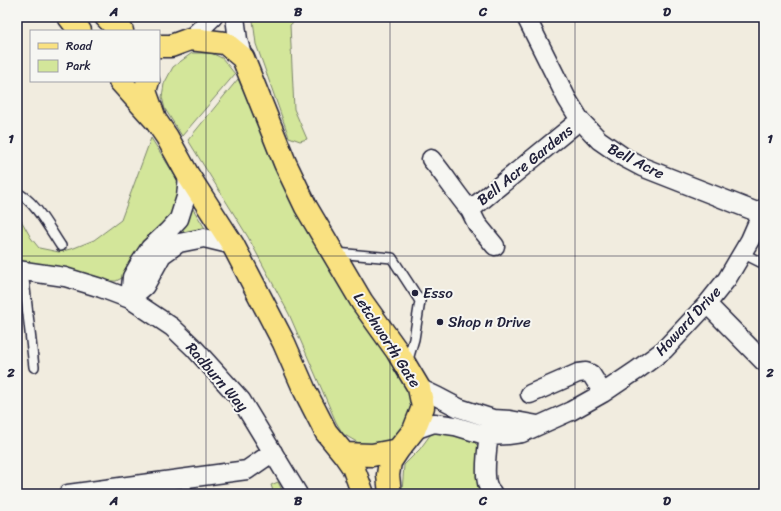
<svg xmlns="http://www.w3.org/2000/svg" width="781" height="511" viewBox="0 0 781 511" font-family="Sriracha,sans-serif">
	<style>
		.green { fill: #d3e69a; stroke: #7a846a }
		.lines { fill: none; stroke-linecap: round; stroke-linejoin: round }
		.lane-casing { stroke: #22223b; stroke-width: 12 }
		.street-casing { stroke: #22223b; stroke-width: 21 }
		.primary-casing { stroke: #22223b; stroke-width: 25 }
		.lane { stroke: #f6f6f2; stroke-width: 9 }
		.street { stroke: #f6f6f2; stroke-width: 18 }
		.primary { stroke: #f9e181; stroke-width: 22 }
		.grid { fill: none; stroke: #22223b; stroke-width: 1; stroke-opacity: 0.55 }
		.poi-dot { fill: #22223b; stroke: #f6f6f2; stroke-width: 1.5 }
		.labels { text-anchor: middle; stroke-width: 4; stroke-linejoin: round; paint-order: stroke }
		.street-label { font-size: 15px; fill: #22223b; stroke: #f6f6f2 }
		.poi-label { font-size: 15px; fill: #22223b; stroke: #f6f6f2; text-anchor: start }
		.neatline { fill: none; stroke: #22223b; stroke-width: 1.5 }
		.grid-label { font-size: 13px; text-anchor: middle; font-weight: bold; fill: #22223b }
	</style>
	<rect width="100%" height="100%" fill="#f1ecdf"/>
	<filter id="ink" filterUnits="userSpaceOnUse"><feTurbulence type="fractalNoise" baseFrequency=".025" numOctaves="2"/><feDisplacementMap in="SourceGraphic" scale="8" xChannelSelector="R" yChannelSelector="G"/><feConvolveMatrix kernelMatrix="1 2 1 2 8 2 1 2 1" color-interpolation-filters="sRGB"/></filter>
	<g filter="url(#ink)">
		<path class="green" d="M253 17H299L290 25 294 109 307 139 300 141 289 137 256 44 253 20Z
			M192 53H211L222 58 235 74 182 136 165 109 162 97 164 84 173 67Z
			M238 79 250 104 313 239 338 283 370 321 412 384 411 422 397 438 383 443 362 445 343 434 336 422 289 314 248 237 188 140Z
			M151 138 179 182V201L173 220 128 275 116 281H108L17 263V213L31 238 39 248 59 252 74 248 94 240 121 220Z
			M193 209 206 230 177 236 175 233Z
			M433 431H450L470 438 479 447 476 477 486 494H403L402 491 404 465 420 449Z
			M278 482 284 494H274L271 485Z"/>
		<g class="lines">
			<g class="lane-casing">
				<path id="lane" d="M17 193C35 200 50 230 61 246
					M336 253 392 258 420 301 414 339 407 363
					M742 253 764 264
					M23 271 34 367
					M185 478 187 494"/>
			</g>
			<g class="street-casing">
				<path id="street" d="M235 17 238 40 243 58
					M526 17 567 99 580 120 599 140 625 158 642 167 762 214
					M190 39 213 17
					M431 159C445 175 456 194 470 210
					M495 246 477 224 470 210 580 120
					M17 270 65 277 101 288 130 299 172 327 194 348 241 400 298 494
					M130 299 132 277 140 263 150 248 167 232 179 219 186 197 188 175
					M130 299 145 286 162 255 179 243 204 238 233 245
					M707 304 764 362
					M419 388 438 397 459 408 493 419 510 420 538 425
					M530 394 578 373 586 372 591 374 603 393
					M491 426C488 438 483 474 488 486 489 489 491 491 493 494
					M414 430 434 423 455 426 488 436 508 435 522 433 571 411 603 393 637 370 664 350 707 304 727 279 750 240 764 208
					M68 494 247 470 273 452"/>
			</g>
			<g class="primary-casing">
				<path id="primary" d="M69 17 80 31
					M106 17 115 26 122 31
					M159 46H171L190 39 225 43 243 58 285 163 306 207 362 302 397 351 419 388 423 407 414 430 398 450 390 462 388 475 390 494
					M120 81 156 121 167 137 188 175 233 245 284 343 305 391 326 432 344 454 353 467 363 494
					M148 81 145 91 154 116
					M344 454 372 455 398 450"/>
			</g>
			<use href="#lane" class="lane"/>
			<use href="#street" class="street"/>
			<use href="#primary" class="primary"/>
		</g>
	</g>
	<path class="grid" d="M206 17V494M390 17V494M575 17V494M17 256H764"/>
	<g class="poi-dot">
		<circle cx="415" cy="293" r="4"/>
		<circle cx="440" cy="322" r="4"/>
	</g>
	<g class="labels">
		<g class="street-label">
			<text transform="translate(636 161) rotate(27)" y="5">Bell Acre</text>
			<text transform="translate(525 165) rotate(-39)" y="5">Bell Acre Gardens</text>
			<text transform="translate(688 321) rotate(-47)" y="5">Howard Drive</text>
			<text transform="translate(387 340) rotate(57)" y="5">Letchworth Gate</text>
			<text transform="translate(217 377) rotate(49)" y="5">Radburn Way</text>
		</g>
		<g class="poi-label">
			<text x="423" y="298">Esso</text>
			<text x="448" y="327">Shop n Drive</text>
		</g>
	</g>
	<rect width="781" height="511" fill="none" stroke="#f6f6f2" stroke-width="44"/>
	<rect x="30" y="30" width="130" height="52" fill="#f6f6f2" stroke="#a1a1a9"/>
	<rect x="38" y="43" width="20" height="6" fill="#f9e181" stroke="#a1a1a9"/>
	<text x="66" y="50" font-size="12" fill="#22223b">Road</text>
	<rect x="38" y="60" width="20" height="12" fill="#d3e69a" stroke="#a1a1a9"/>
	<text x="66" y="70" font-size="12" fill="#22223b">Park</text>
	<rect x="22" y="22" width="737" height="467" class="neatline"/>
	<g class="grid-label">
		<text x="114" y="16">A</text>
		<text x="298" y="16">B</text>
		<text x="483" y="16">C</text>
		<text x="667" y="16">D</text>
		<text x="11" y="143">1</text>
		<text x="770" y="143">1</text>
		<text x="11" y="377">2</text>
		<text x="770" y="377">2</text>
		<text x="114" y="505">A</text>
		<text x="298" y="505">B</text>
		<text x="483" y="505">C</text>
		<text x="667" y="505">D</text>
	</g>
</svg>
